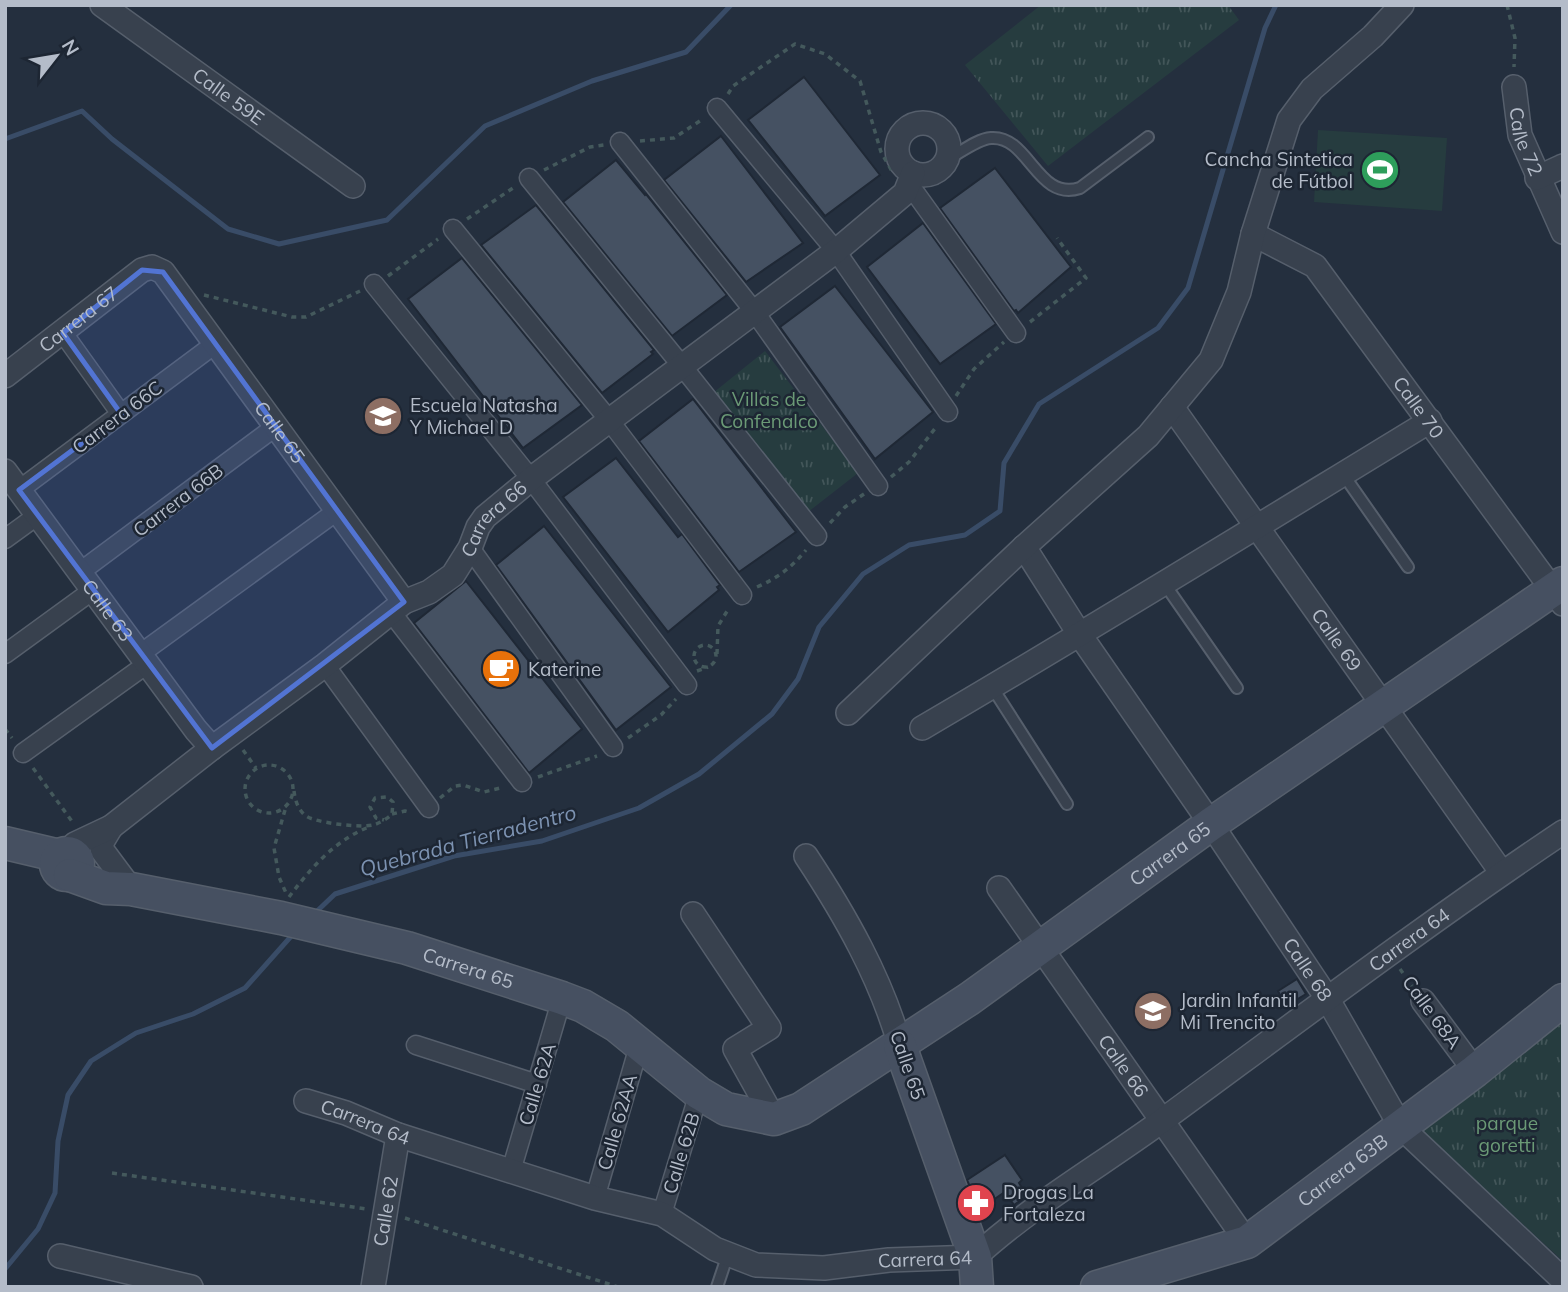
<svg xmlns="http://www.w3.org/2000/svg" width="1568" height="1292" viewBox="0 0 1568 1292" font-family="Mulish,sans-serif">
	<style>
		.grass { fill: #263c3f }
		.park { fill: url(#park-tufts) }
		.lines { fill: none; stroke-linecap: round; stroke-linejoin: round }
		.stream { stroke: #394c67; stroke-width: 5 }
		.building { fill: #455162; stroke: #1f2835; stroke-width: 2 }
		.service-casing { stroke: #565f6c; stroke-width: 14 }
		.pedestrian-casing { stroke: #565f6c; stroke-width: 21 }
		.minor-casing { stroke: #565f6c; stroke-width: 26 }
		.secondary-casing { stroke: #565f6c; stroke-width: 35 }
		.path { stroke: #44595c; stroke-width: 3.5; stroke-dasharray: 5 5; stroke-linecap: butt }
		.service { stroke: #38414e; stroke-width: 10 }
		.pedestrian { stroke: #38414e; stroke-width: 18 }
		.minor { stroke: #38414e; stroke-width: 23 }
		.secondary { stroke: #465061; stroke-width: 32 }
		.marked { fill: #5274d3; fill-opacity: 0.2; stroke: #5274d3; stroke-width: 5; stroke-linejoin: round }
		.labels { text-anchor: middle; stroke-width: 5; stroke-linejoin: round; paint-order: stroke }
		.street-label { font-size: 19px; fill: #b4bcc9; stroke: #1d2633 }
		.poi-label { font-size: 19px; fill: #b4bcc9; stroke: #1d2633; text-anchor: start }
		.park-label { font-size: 19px; fill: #6b9a76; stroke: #1d2633 }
		.water-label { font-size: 21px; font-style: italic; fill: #7c92b1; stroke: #1d2633 }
	</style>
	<defs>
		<pattern id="park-tufts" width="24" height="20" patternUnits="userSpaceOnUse" patternTransform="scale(1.75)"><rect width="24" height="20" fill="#263c3f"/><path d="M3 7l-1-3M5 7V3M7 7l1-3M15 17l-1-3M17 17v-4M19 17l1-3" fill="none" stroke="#435659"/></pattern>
	</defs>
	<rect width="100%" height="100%" fill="#242f3e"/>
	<path class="grass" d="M1318 130 1447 138 1442 211 1314 202Z"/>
	<path class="park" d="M1041 5H1228L1239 20 1048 166 965 65Z
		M765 351 858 473 808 512 713 393Z
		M1563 1020V1261L1420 1130Z"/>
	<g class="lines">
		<path class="stream" d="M5 139 82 111 112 139 228 229 279 244 387 220 485 126 592 81 686 52 731 5
			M314 914 335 894 454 856 542 841 639 808 699 774 772 714 798 679 819 627 863 574 909 545 965 535 1000 511 1004 463 1039 404 1158 328 1188 288 1265 28 1276 5
			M5 1269 38 1229 55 1193 58 1141 68 1095 91 1061 136 1033 193 1014 245 988 294 933"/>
	</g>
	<path class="building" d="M804 77 880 175 825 216 748 120Z
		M721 136 803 243 746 282 664 180Z
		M616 160 645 195 646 194 727 295 672 336 563 202Z
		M995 168 1071 267 1018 313 1016 310 1014 311 940 208Z
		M536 205 654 350 651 352 653 354 602 393 481 245Z
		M923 223 996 324 940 364 867 267Z
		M462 258 582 405 523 448 408 299Z
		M835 286 933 412 875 459 780 327Z
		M693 399 796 532 739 572 639 441Z
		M616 458 678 537 682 534 720 585 717 587 719 590 668 632 563 497Z
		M544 526 671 687 616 730 496 565Z
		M466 581 582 729 529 773 414 623Z
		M1297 979 1306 994 1286 1006 1278 991Z
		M1005 1155 1022 1180 1019 1183 1027 1196 1014 1205 1005 1192 980 1209 967 1180Z"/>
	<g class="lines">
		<g class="service-casing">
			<path id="service" d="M948 159C960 153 977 139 991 138 1029 135 1037 202 1080 188L1148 137
				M1343 474 1408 567
				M1164 583 1237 688
				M992 687 1067 804
				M717 1287 728 1254"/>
		</g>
		<g class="pedestrian-casing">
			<path id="pedestrian" d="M717 108 836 251 948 412
				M620 142 754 311 878 486
				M529 178 682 366 817 536
				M909 184 1016 333
				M453 229 609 420 742 595
				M374 284 531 479 687 685
				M63 333 121 414
				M19 490 215 344
				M5 539 38 515
				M470 548 613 747
				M80 572 275 427
				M391 612 522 782
				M5 654 93 590
				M140 654 337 511
				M325 665 429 808
				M23 753 147 664
				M416 1045 537 1084
				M511 1171 562 998
				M595 1198 639 1046
				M662 1214 699 1093"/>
		</g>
		<g class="minor-casing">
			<g id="minor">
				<path id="s1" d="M102 5 353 186"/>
				<path id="s2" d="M1514 87 1520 135 1563 232"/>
				<circle cx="923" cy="149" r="26"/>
				<path d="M1537 178 1563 166"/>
				<path id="s3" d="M1253 234 1315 266 1563 604"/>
				<path id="s4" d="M5 376 142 270 152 267 163 272 404 602"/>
				<path id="s5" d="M1172 407 1502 873"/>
				<path id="s6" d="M5 471 196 730 212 748"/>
				<path id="s7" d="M1024 547 1080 635 1211 824 1327 998 1401 1127 1563 1280"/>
				<path d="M848 713 1024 547 1148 436 1211 360 1239 292 1253 234 1289 120 1312 89 1373 36 1402 5"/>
				<path d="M922 728C1093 628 1261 524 1430 421"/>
				<path d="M111 827 102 842V850L131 889"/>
				<path id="s8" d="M67 853 75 844 111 827 212 748 325 665 404 602 429 592 453 575 470 548 478 527 485 517 531 479 836 251 905 193 913 173"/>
				<path d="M806 856C845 915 881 978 900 1046"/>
				<path id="s9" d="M999 888 1247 1242"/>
				<path d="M693 914 769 1028 735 1049 774 1119"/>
				<path d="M1423 1001 1475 1071"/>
				<path id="s10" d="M306 1101 346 1113 398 1135 595 1198 662 1214 715 1249 756 1265 824 1268 889 1260 975 1257C1032 1205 1100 1166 1163 1120 1295 1023 1426 924 1563 832"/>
				<path d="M60 1256 191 1287"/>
				<path id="s11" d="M373 1287 398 1135"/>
			</g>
		</g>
		<g class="secondary-casing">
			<g id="secondary">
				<path d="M5 843 60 856"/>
				<circle cx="67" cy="864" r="11"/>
				<path id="s12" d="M70 875 106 888 131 889 281 918 407 948 562 998 583 1006 617 1026 699 1093 726 1109 774 1119 801 1109 969 999 1211 824 1563 583"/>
				<path d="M900 1046 975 1257 977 1287"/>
				<path id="s13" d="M1097 1287 1247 1242 1475 1071 1563 1000"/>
			</g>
		</g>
		<path class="path" d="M1507 5 1515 38 1514 67
			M728 94 733 86 795 44 825 54 860 81 881 152 893 173
			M640 141 674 138 703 119
			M544 170 590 147 604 145
			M467 219 516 186
			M388 276 438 239
			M204 295 292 317H306L360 291
			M1030 322 1086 278 1057 238
			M956 396 974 369 1004 342
			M891 477 909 462 937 426
			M830 523 845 507 864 494
			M757 587C778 578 792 567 806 550
			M694 656a11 11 0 1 1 22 0a11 11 0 1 1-22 0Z
			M717 654 718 626 729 608
			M697 671 708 667
			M5 729 12 738
			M628 738 661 715 676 699
			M243 750 256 768
			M245 789a24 24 0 1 1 48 0a24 24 0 1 1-48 0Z
			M33 768 74 824
			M538 777 597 756
			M294 791C295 800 298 810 306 816 316 823 361 828 373 825 380 823 387 819 392 814L393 802 387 797 375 798 370 807 376 818 384 820
			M440 798 455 786 463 785 484 792 504 787
			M285 810 274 848 279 877 286 893
			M392 814 405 811 409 812
			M289 897C310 869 335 840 369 827
			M1400 969 1412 986
			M112 1173 367 1209
			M405 1218 618 1287"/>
		<use href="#service" class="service"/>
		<use href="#pedestrian" class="pedestrian"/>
		<use href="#minor" class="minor"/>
		<use href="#secondary" class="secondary"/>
	</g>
	<path class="marked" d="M142 270 163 272 404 602 212 748 19 490 121 414 63 333Z"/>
	<defs>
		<g id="stadium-disc" transform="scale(2.0125)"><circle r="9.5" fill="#2e9e5b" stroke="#1d2633"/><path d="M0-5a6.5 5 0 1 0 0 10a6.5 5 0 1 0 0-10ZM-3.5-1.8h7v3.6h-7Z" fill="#fff"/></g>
		<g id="school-disc" transform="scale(2.0125)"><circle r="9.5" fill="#8d6e63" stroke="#1d2633"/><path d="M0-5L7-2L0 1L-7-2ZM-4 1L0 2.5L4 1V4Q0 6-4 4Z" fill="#fff"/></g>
		<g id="cafe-disc" transform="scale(2.0125)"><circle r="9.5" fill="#e8710a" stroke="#1d2633"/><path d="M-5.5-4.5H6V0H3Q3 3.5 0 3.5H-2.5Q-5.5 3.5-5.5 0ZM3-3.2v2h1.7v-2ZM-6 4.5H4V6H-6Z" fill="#fff"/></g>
		<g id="pharmacy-disc" transform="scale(2.0125)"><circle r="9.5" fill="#e0444e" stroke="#1d2633"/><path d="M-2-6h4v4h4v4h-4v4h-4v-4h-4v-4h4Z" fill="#fff"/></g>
	</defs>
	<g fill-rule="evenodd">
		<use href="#stadium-disc" x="1380" y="170"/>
		<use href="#school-disc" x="383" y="416"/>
		<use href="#cafe-disc" x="501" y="669"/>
		<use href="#school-disc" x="1153" y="1011"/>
		<use href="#pharmacy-disc" x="976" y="1203"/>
	</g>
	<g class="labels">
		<g class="street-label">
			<text dy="7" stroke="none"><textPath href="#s1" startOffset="156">Calle 59E</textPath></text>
			<text dy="7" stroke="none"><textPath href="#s2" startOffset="56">Calle 72</textPath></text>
			<text dy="7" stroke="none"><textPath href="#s4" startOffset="93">Carrera 67</textPath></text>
			<text dy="7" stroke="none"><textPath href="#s3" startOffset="245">Calle 70</textPath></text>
			<text transform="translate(117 417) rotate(-37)" y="7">Carrera 66C</text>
			<text dy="7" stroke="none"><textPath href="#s4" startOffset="394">Calle 65</textPath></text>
			<text transform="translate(178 500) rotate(-37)" y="7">Carrera 66B</text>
			<text dy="7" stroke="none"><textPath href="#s8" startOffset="548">Carrera 66</textPath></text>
			<text dy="7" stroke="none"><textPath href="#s6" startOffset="173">Calle 63</textPath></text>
			<text dy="7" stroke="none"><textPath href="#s5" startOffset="285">Calle 69</textPath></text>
			<text dy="7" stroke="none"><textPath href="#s12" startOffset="1234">Carrera 65</textPath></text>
			<text dy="7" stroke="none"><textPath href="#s10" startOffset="1239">Carrera 64</textPath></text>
			<text dy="7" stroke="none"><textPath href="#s12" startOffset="410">Carrera 65</textPath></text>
			<text dy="7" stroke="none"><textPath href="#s7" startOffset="509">Calle 68</textPath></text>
			<text transform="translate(1432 1012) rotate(54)" y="7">Calle 68A</text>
			<text transform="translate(908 1065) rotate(71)" y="7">Calle 65</text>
			<text dy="7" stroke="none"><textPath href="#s9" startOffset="217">Calle 66</textPath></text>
			<text transform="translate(537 1084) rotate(-73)" y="7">Calle 62A</text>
			<text dy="7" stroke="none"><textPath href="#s10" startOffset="63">Carrera 64</textPath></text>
			<text transform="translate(617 1122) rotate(-74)" y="7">Calle 62AA</text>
			<text transform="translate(681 1153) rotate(-73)" y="7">Calle 62B</text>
			<text dy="7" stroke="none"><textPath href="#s13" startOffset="276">Carrera 63B</textPath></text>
			<text dy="7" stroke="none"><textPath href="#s11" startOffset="77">Calle 62</textPath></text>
			<text dy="7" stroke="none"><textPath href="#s10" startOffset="651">Carrera 64</textPath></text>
		</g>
		<g class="poi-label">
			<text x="1353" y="166" text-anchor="end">Cancha Sintetica<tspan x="1353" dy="22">de Fútbol</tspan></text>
			<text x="410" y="412">Escuela Natasha<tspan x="410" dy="22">Y Michael D</tspan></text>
			<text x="528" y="676">Katerine</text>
			<text x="1180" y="1007">Jardin Infantil<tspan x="1180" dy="22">Mi Trencito</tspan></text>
			<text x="1003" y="1199">Drogas La<tspan x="1003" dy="22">Fortaleza</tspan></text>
		</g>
		<g class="park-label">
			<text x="769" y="406">Villas de<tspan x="769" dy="22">Confenalco</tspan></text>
			<text x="1507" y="1130">parque<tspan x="1507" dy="22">goretti</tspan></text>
		</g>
		<g class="water-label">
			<text transform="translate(468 841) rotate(-15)" y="7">Quebrada Tierradentro</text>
		</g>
	</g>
	<rect width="1568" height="1292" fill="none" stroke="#b4bcc9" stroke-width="14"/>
	<g transform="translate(56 56) rotate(59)" stroke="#1d2633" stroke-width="5" paint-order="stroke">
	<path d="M0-5L12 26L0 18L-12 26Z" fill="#b4bcc9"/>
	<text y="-10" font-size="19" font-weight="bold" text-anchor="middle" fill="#b4bcc9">N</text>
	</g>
</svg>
